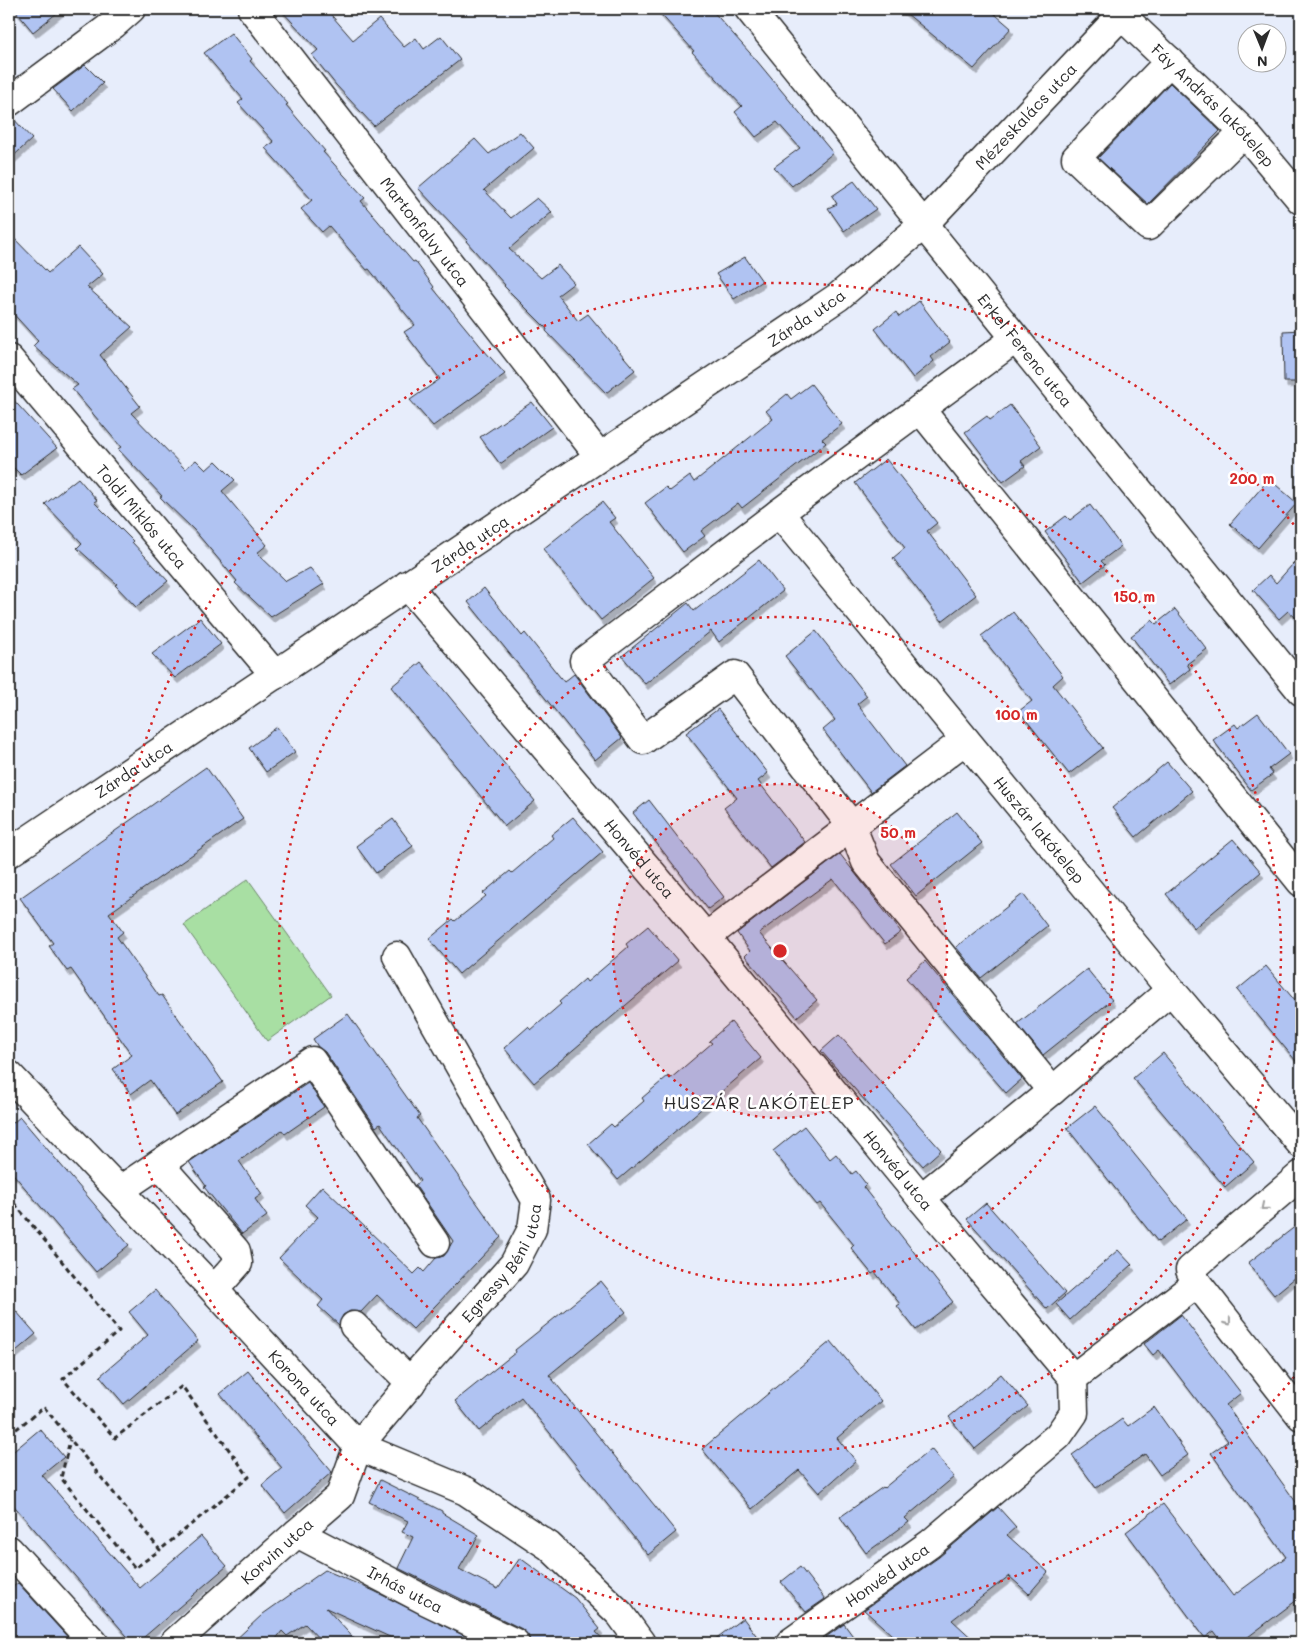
<svg xmlns="http://www.w3.org/2000/svg" width="1310" height="1652" viewBox="0 0 1310 1652" font-family="Mali,sans-serif">
	<style>
		.green { fill: #a8dfa3; stroke: #6a8567 }
		.building { fill: #b0c3f2; stroke: #2b2b2b; filter: url(#shadow) }
		.lines { fill: none; stroke-linecap: round; stroke-linejoin: round }
		.minor-casing { stroke: #2b2b2b; stroke-width: 31 }
		.path { stroke: #2b2b2b; stroke-width: 3; stroke-dasharray: 5 4; stroke-linecap: butt }
		.minor { stroke: #fff; stroke-width: 28 }
		.oneway { stroke: #a0a0a0 }
		.ring { fill: none; stroke: #d62828; stroke-width: 2.5; stroke-dasharray: 2.5 5 }
		.labels { text-anchor: middle; stroke-width: 5; stroke-linejoin: round; paint-order: stroke }
		.street-label { font-size: 16px; fill: #2b2b2b; stroke: #fff }
		.neighbourhood-label { font-size: 18px; letter-spacing: 1px; fill: #2b2b2b; stroke: #fff }
		.centre { fill: #d62828; stroke: #fff; stroke-width: 2.5 }
		.ring-label { font-size: 15px; text-anchor: middle; font-weight: bold; fill: #d62828; stroke: #fff; stroke-width: 5; stroke-linejoin: round; paint-order: stroke }
	</style>
	<defs>
		<filter id="shadow"><feDropShadow dx="3" dy="5.5" stdDeviation="0" flood-color="#0004"/></filter>
	</defs>
	<rect width="100%" height="100%" fill="#e7edfb"/>
	<filter id="ink" filterUnits="userSpaceOnUse"><feTurbulence type="fractalNoise" baseFrequency=".02" numOctaves="2"/><feDisplacementMap in="SourceGraphic" scale="10" xChannelSelector="R" yChannelSelector="G"/><feConvolveMatrix kernelMatrix="1 2 1 2 8 2 1 2 1" color-interpolation-filters="sRGB"/></filter>
	<g filter="url(#ink)">
		<path class="green" d="M248 879 331 995 267 1041 184 925Z"/>
		<path class="building" d="M14 9H62L33 32Z
			M280 9H326L353 40 379 19 404 47 416 38 424 49 441 36 460 60 374 126 336 85 312 55 318 50Z
			M656 9H711L757 61 833 153 792 186 774 167 800 148 777 122 756 137 735 112 742 106 692 52 694 51Z
			M901 9H989L1011 28 974 69Z
			M231 33 252 59 250 61 288 104 286 105 325 151 323 152 365 198 361 201 413 262 415 261 434 287 433 288 483 349 505 374 433 426 410 400 440 379 404 332 415 325 369 269 367 270 329 226 322 232 301 209 312 200 265 148 274 142 238 103 243 99 204 53Z
			M85 65 103 83 73 111 53 89Z
			M1170 83 1220 131 1148 204 1098 158Z
			M9 117H12L32 139 9 160Z
			M520 132 534 148 484 190 511 218 537 198 552 212 509 249 541 278 558 265 574 283 558 295 578 321 588 314 635 370 606 393 546 331 547 329 504 286 505 285 466 241 467 240 418 188 475 139 489 154Z
			M854 181 876 209 844 231 828 208 837 204 832 196Z
			M9 233 48 273 78 247 103 274 87 287 132 327 100 355 140 406 131 413 185 469 196 460 206 470 216 461 235 480 222 491 267 545 257 553 286 581 310 568 324 584 271 617 235 583 237 581 194 530 160 497 162 496 118 449 121 447 72 389 78 385 33 346 38 341 9 309Z
			M745 257 762 281 734 299 716 274Z
			M919 301 950 342 931 357 934 361 913 378 875 329 896 312 899 317Z
			M1301 330V382H1284L1283 331Z
			M811 384 842 424 822 439 826 443 742 508 738 503 701 531 705 536 683 552 645 503 666 487 670 491 690 476 694 482 773 419 766 411 787 394 791 399Z
			M9 395 57 448 21 475 9 463Z
			M532 402 552 427 500 464 480 437Z
			M1010 405 1041 446 1021 461 1025 466 1003 482 965 432 987 416 990 420Z
			M886 459 937 523 927 531 976 595 942 621 893 558 905 548 855 483Z
			M78 478 97 500 94 502 133 541 132 542 168 581 136 607 115 585 117 584 77 548 82 543 45 504Z
			M1269 479 1297 503 1258 548 1230 524Z
			M602 502 615 518 609 522 654 578 601 620 543 549Z
			M1090 505 1121 546 1101 561 1105 565 1083 582 1045 532 1066 516 1070 520Z
			M1301 555V622L1288 611 1279 619 1253 590 1269 575 1276 583Z
			M759 560 783 591 719 642 711 631 645 684 622 656 688 603 694 611Z
			M484 588 522 636 525 633 564 682 574 674 622 738 595 760 468 602Z
			M1175 609 1207 649 1187 664 1190 669 1169 685 1131 636 1152 620 1156 624Z
			M1013 612 1063 676 1053 685 1103 748 1069 774 1019 711 1032 701 981 636Z
			M200 618 221 644 175 678 152 654Z
			M816 631 867 696 857 704 905 766 871 792 823 730 835 720 785 656Z
			M421 662 535 801 505 826 391 687Z
			M718 709 768 773 758 781 805 842 771 868 724 808 737 798 686 733Z
			M1258 713 1289 754 1269 769 1273 774 1251 790 1213 740 1235 724 1238 728Z
			M277 727 295 752 266 772 249 748Z
			M1167 762 1192 791 1136 837 1112 808Z
			M206 767 243 819 109 913 123 932 117 937 159 996 162 995 223 1082 175 1115 150 1080 131 1094 113 1069 132 1055 71 969 67 971 49 946 53 943 20 898Z
			M649 800 724 897 708 909 633 813Z
			M957 812 982 843 916 896 891 864Z
			M573 817 603 852 459 974 429 939 453 919 455 921 486 896 483 893 510 871 512 873 553 838 551 835Z
			M393 819 413 846 376 873 356 846Z
			M1233 839 1261 872 1194 928 1166 894Z
			M840 854 901 932 885 944 833 879 759 933 817 1000 797 1017 745 956 750 951 737 933Z
			M1023 894 1047 926 981 978 956 947Z
			M648 926 678 961 534 1083 504 1048 528 1027 531 1030 561 1004 559 1002 585 979 587 982 628 947 626 944Z
			M925 961 1022 1079 1006 1093 906 978Z
			M1266 966 1301 1008V1067L1237 990Z
			M1087 969 1112 1000 1043 1055 1017 1024Z
			M348 1014 420 1116 417 1118 501 1237 413 1329 377 1295 361 1312 350 1311 343 1315 339 1325 318 1306 323 1300 279 1258 318 1217 305 1205 322 1186 414 1274 420 1268 424 1272 436 1258 444 1256 453 1241 415 1185 420 1181 389 1137 380 1124 376 1127 325 1052 318 1047 313 1039Z
			M731 1022 761 1058 618 1180 588 1144 611 1124 614 1127 644 1101 642 1098 668 1076 670 1079 712 1043 709 1041Z
			M839 1035 941 1150 923 1166 821 1051Z
			M1163 1053 1254 1162 1225 1187 1133 1078Z
			M308 1083 324 1107 285 1134 282 1130 239 1161 262 1194 255 1199 267 1216 242 1234 204 1187 206 1186 189 1162Z
			M1095 1106 1187 1219 1158 1242 1067 1128Z
			M20 1117 129 1245 96 1272 9 1169V1126Z
			M804 1126 830 1159 836 1154 852 1174 856 1171 866 1184 863 1187 953 1302 916 1330 897 1306 900 1304 875 1272 872 1274 851 1248 854 1245 820 1203 817 1205 773 1151Z
			M986 1203 1065 1293 1047 1309 967 1219Z
			M1301 1222V1273L1274 1295 1248 1263Z
			M1118 1250 1132 1265 1070 1320 1056 1304Z
			M601 1281 626 1312 549 1375 676 1532 648 1555 521 1397 479 1431 455 1401 516 1352 515 1350Z
			M155 1290 198 1341 124 1404 100 1376 148 1335 129 1312Z
			M9 1303 36 1334 9 1357Z
			M1181 1315 1241 1393 1226 1405 1301 1509V1597L1240 1643H1223L1214 1631 1205 1638 1126 1532 1163 1504 1233 1596 1286 1557 1211 1453 1228 1441 1159 1350 1153 1355 1144 1344Z
			M831 1341 881 1401 837 1438 856 1461 819 1493 799 1470 752 1509 702 1449Z
			M248 1371 332 1472 285 1513 262 1485 282 1468 220 1394Z
			M1001 1374 1028 1406 975 1449 949 1417Z
			M1154 1407 1188 1455 1160 1475 1145 1454 1096 1488 1072 1455 1122 1419 1128 1426Z
			M40 1429 64 1457 42 1475 140 1588 201 1536 227 1566 137 1643H133L9 1500V1455Z
			M931 1449 954 1477 905 1518 909 1522 866 1553 840 1517 883 1487 884 1488Z
			M380 1480 442 1511V1513L479 1535 459 1569 498 1589 520 1558 575 1598 600 1629 596 1632 606 1643H530L528 1635 522 1629 398 1568 413 1537 402 1532 408 1521 369 1502Z
			M998 1507 1016 1527 1007 1535 1048 1572 1029 1594 1009 1576 952 1620 977 1643H901L864 1610 939 1557Z
			M800 1567 825 1599 806 1612 781 1582Z
			M325 1570 374 1591 479 1643H403L326 1608 358 1643H323L305 1624 287 1636 282 1631 273 1643H232L263 1614Z
			M18 1583 73 1643H9V1590Z
			M743 1618 762 1643H710Z
			M844 1624 858 1643H831L826 1637Z"/>
		<g class="lines">
			<g class="minor-casing">
				<g id="minor">
					<path id="s1" d="M252 9 599 456"/>
					<path id="s2" d="M749 9 1301 691"/>
					<path id="s3" d="M1121 15 1244 132 1301 200"/>
					<path d="M1170 61 1076 158 1148 226 1244 132"/>
					<path d="M9 102 114 24 131 9"/>
					<path d="M1015 339 779 513 584 661 643 740 735 675 851 825 866 862 1052 1091"/>
					<path id="s4" d="M9 359 275 675"/>
					<path d="M920 409 1301 882"/>
					<path id="s5" d="M779 513 1171 990 1301 1144"/>
					<path id="s6" d="M407 585 706 937 921 1198 1073 1378 1074 1413 1058 1436 930 1544 790 1643"/>
					<path id="s7" d="M9 853 838 297 923 225 1127 9"/>
					<path d="M706 937 965 740"/>
					<path id="s8" d="M9 1075 214 1290 358 1446 466 1491 549 1546 620 1614 641 1643"/>
					<path d="M159 1164 236 1251 238 1263 214 1290"/>
					<path d="M1301 1175 1190 1270 1197 1283 1301 1416"/>
					<path d="M120 1190 312 1061 435 1243"/>
					<path d="M921 1198 1052 1091 1171 990"/>
					<path d="M354 1326 411 1383"/>
					<path d="M1073 1378 1197 1283"/>
					<path id="s9" d="M297 1533 427 1601 515 1643"/>
					<path d="M9 1550 94 1643"/>
					<path id="s10" d="M174 1643 297 1533 340 1496 358 1446 411 1383 419 1371 514 1264 532 1229 536 1200 397 956"/>
				</g>
			</g>
			<path class="path" d="M9 1197 119 1331 63 1379 115 1438 182 1386 249 1477 160 1550
				M9 1435 44 1407 160 1550 135 1568 61 1478 70 1440"/>
			<use href="#minor" class="minor"/>
		</g>
		<defs><path id="oneway-chevron" d="M-2-3.5L2.5 0L-2 3.5" fill="none" stroke-width="1.6" stroke-linecap="round" stroke-linejoin="round" transform="scale(1.25)"/></defs>
		<g class="oneway">
			<use href="#oneway-chevron" transform="translate(1264 1207) rotate(140)"/>
			<use href="#oneway-chevron" transform="translate(1228 1322) rotate(52)"/>
		</g>
	</g>
	<circle cx="780" cy="951" r="167" fill="#d62828" fill-opacity=".12"/>
	<g class="ring">
		<circle cx="780" cy="951" r="167"/>
		<circle cx="780" cy="951" r="334"/>
		<circle cx="780" cy="951" r="501"/>
		<path d="M1299 1371A668 668 0 1 1 1299 531"/>
	</g>
	<g class="labels">
		<g class="street-label">
			<text dy="6" stroke="none"><textPath href="#s3" startOffset="129">Fáy András lakótelep</textPath></text>
			<text dy="6" stroke="none"><textPath href="#s7" startOffset="1259">Mézeskalács utca</textPath></text>
			<text dy="6" stroke="none"><textPath href="#s1" startOffset="282">Martonfalvy utca</textPath></text>
			<text dy="6" stroke="none"><textPath href="#s7" startOffset="960">Zárda utca</textPath></text>
			<text dy="6" stroke="none"><textPath href="#s2" startOffset="439">Erkel Ferenc utca</textPath></text>
			<text dy="6" stroke="none"><textPath href="#s4" startOffset="206">Toldi Miklós utca</textPath></text>
			<text dy="6" stroke="none"><textPath href="#s7" startOffset="555">Zárda utca</textPath></text>
			<text dy="6" stroke="none"><textPath href="#s7" startOffset="150">Zárda utca</textPath></text>
			<text dy="6" stroke="none"><textPath href="#s5" startOffset="410">Huszár lakótelep</textPath></text>
			<text dy="6" stroke="none"><textPath href="#s6" startOffset="359">Honvéd utca</textPath></text>
			<text dy="6" stroke="none"><textPath href="#s6" startOffset="764">Honvéd utca</textPath></text>
			<text dy="6" stroke="none"><textPath href="#s10" startOffset="510">Egressy Béni utca</textPath></text>
			<text dy="6" stroke="none"><textPath href="#s8" startOffset="430">Korona utca</textPath></text>
			<text dy="6" stroke="none"><textPath href="#s10" startOffset="138">Korvin utca</textPath></text>
			<text transform="translate(887 1575) rotate(-35)" y="6">Honvéd utca</text>
			<text dy="6" stroke="none"><textPath href="#s9" startOffset="122">Irhás utca</textPath></text>
		</g>
		<g class="neighbourhood-label">
			<text x="759" y="1109">HUSZÁR LAKÓTELEP</text>
		</g>
	</g>
	<circle cx="780" cy="951" r="8" class="centre"/>
	<g class="ring-label">
		<text x="1252" y="484">200 m</text>
		<text x="1134" y="602">150 m</text>
		<text x="1016" y="720">100 m</text>
		<text x="898" y="838">50 m</text>
	</g>
	<rect width="1310" height="1652" fill="none" stroke="#fff" stroke-width="30"/>
	<rect x="15" y="15" width="1280" height="1622" fill="none" stroke="#2b2b2b" stroke-width="2" filter="url(#ink)"/>
	<g transform="translate(1262 48) rotate(179)"><circle r="24" fill="#ffffff" stroke="#aaaaaa"/>
	<path d="M0-4L9 19L0 12L-9 19Z" fill="#2b2b2b"/>
	<text y="-8" font-size="14" font-weight="bold" text-anchor="middle" fill="#2b2b2b">N</text>
	</g>
</svg>
